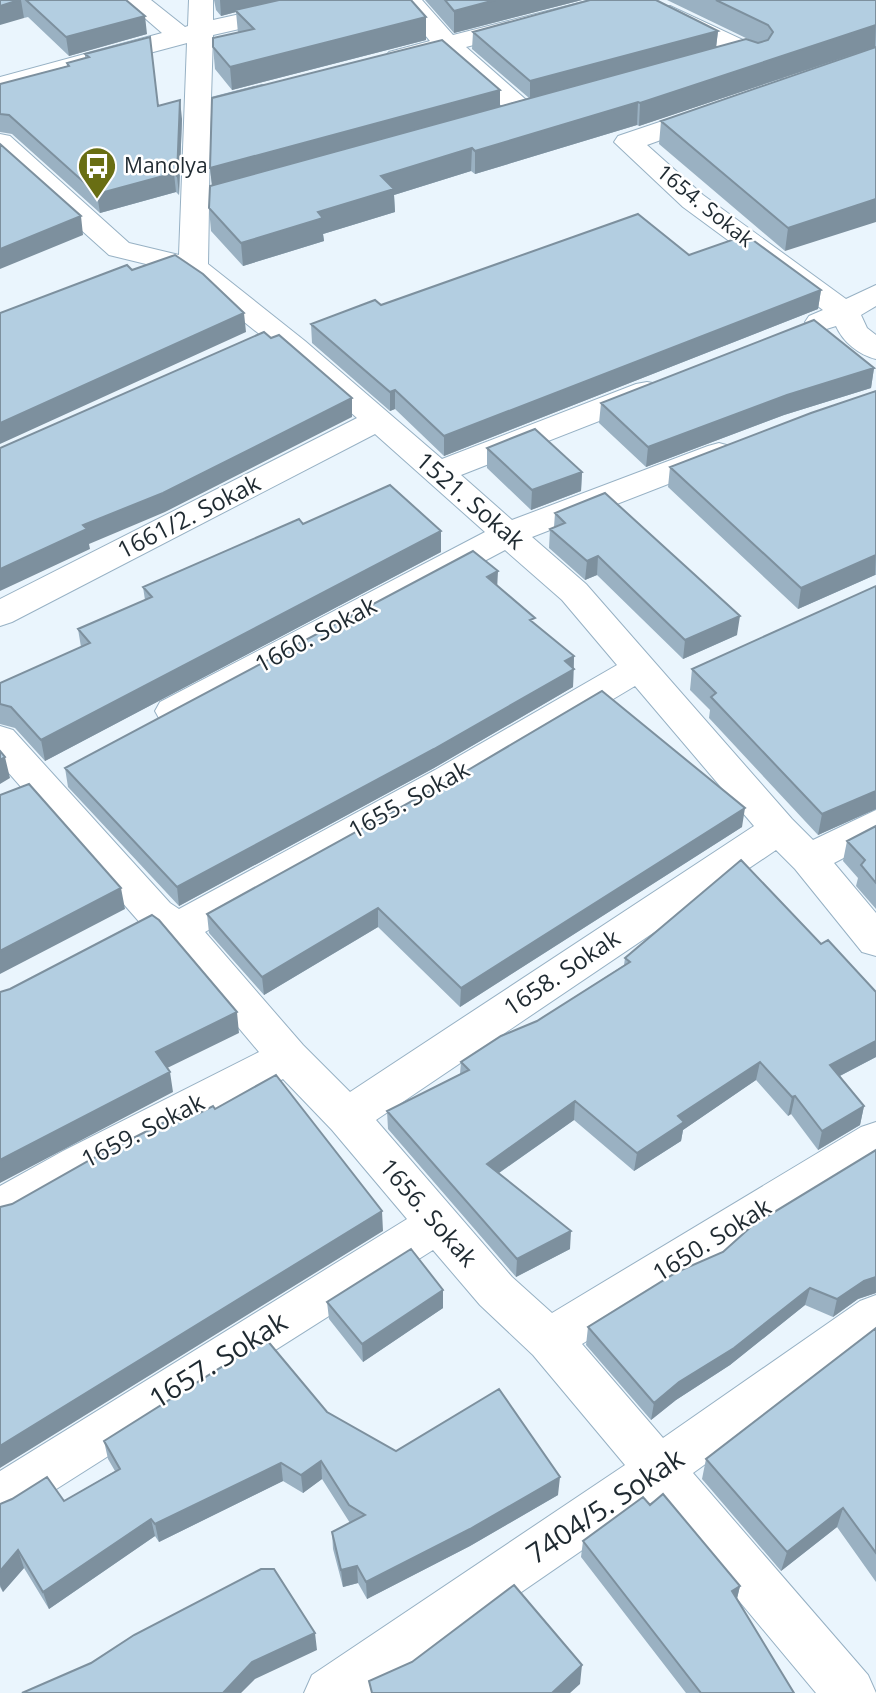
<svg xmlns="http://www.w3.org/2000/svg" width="876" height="1693" viewBox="0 0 876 1693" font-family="'Open Sans',sans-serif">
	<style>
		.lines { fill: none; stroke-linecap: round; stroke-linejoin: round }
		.minor-casing { stroke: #97b1c4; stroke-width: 2 }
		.minor { fill: #fff; fill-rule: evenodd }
		.wall { fill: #9ab1c2 }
		.shaded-wall { fill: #7d909e }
		.building { fill: #b3cee1; stroke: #7d909e; stroke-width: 2 }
		.labels { text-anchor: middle; stroke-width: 5; stroke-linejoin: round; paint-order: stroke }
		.far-poi-label { font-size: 21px; fill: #1f2a31; stroke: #fff; text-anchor: start }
		.far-street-label { font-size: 21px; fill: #1f2a31; stroke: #fff }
		.street-label { font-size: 24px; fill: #1f2a31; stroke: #fff }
		.near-street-label { font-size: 28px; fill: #1f2a31; stroke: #fff }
	</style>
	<rect width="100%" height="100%" fill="#eaf5fd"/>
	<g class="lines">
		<g class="minor-casing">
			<path id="minor" d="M124 0H151L185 27 188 26 189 0H213V20L303 0H349L346 5 213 35 211 98 262 85 271 87 275 93 271 99 211 114 209 189 260 176 270 178 274 184 270 190 209 207 208 264 305 341 442 459 636 384 647 382 658 384 663 391 658 398 461 475 512 520 708 446 719 443 730 446 735 453 730 460 532 537 586 584 792 819 813 840 876 810V841L834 863 876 913V956L862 952 795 869 776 850 376 1120 512 1277 552 1313 861 1127 876 1122V1162L582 1344 663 1438 860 1301 876 1295V1341L693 1473 868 1675 876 1693H816L655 1500 375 1693H304L312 1675 625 1465 533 1355 480 1305 433 1250 17 1514 0 1521V1471L407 1219 332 1130 283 1079 93 1177 16 1221 0 1227V1186L63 1151 259 1052 164 939 142 925 0 763V726L13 730 170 903 179 909 435 770 617 665 562 600 505 550 186 720 173 724 160 720 155 711 160 702 485 532 375 434 12 622 0 626V599L357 418 283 353 183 273 109 255 0 157V134L10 136 129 243 179 255 187 43 0 93V77L162 33ZM635 686 754 826 350 1092 303 1045 205 932 461 790Z
				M396 0H422L453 35 591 0H633L630 5 466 47 532 105 536 111 532 117 523 119 514 117 442 53 398 65 389 62 385 57 389 52 430 41Z
				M670 6 816 74 820 80 816 86 807 88 798 86 661 19 657 14 661 9Z
				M710 105 719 107 723 113 719 119 647 145 703 195 846 299 876 285V306L861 315 867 328 876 335V359C859 355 843 342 836 326L820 331 809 328 805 322 809 316 823 310 683 207 614 142 618 136Z"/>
		</g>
		<use href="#minor" class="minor"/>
	</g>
	<path class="wall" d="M0 0H126L147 34 69 56 28 17 24 18Z
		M214 0H411L426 17V40L232 90 215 69 213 47 238 33 236 12 221 16 216 10Z
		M425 0H582L454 33Z
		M667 0H876V47L639 126 637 125 475 174 471 171 394 195 395 212 323 234 324 241 243 266 211 231 209 208 212 185 210 168 500 90V106L529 98 472 49 473 32 718 31 716 47 750 40Z
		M876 47 785 251 659 144 661 121Z
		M85 54 158 106 182 119 179 195 176 192 100 213 12 134 0 132V84L67 66V63L85 58Z
		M689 255 821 290 818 309 444 456 395 409 390 411 312 343 311 324 381 305Z
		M874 368 871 388 784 415 646 467 599 423 601 403Z
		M876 391V575H875L798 609 668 487 670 467Z
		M487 448 582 472 581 491 531 510 487 468Z
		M555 513 737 635 683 659 597 575 585 580 549 548 550 529 554 527Z
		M303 524 441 552 45 761 15 728 0 724V683L81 647 78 629 145 600 143 587Z
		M497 586 535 624 574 656 573 687 434 768 179 906 68 787 65 768Z
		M876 586V809L818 835 709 718 710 710 690 690 692 669Z
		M876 826V909L856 886 858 878 843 861 847 841Z
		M742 827 460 1007 378 927 264 995 209 933 207 914Z
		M625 958 876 1057 840 1076 864 1106 860 1125 818 1150 791 1114 788 1116 756 1080 683 1130 681 1141 634 1171 574 1120 499 1173 570 1249 516 1277 388 1129 387 1111 460 1074 461 1062 537 1021 624 965Z
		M677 1272 876 1293 858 1299 833 1317 805 1305 730 1365 676 1400 651 1420 586 1345 588 1327Z
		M443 1290V1308L363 1362 329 1319 327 1302Z
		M876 1328V1582L837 1527 781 1571 702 1479 706 1459Z
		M327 1412 396 1451 558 1495 470 1546 367 1599 358 1583 343 1587 333 1549 332 1532 350 1523 322 1479 303 1493 283 1481 159 1542 155 1536 49 1609 24 1568 3 1592 0 1587V1504L64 1501 115 1471 108 1459 104 1441Z
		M650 1505 740 1586 737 1599 794 1693H686L581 1557 583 1541Z"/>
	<path class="shaded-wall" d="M19 0H21L24 18 0 25V6Z
		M220 0H291L235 10 236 12 221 16Z
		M495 0H582L454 33V11Z
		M145 16 147 34 69 56 66 37Z
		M426 17V40L232 90 230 67Z
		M876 25 875 47 639 126 640 103Z
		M718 31 716 48 530 99V81Z
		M500 90V108L212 186 210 168Z
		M180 100 182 119 179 195 177 176Z
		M638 102 637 125 475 174V151Z
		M472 148 471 171 394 195 395 212 323 234 324 241 243 266 241 243 381 176Z
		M174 173 176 192 100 213 97 194Z
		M876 199V222L785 251 788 228Z
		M81 216 83 235 0 269V249Z
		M821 290 818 309 444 456V436Z
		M244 313 246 332 0 444V423Z
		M874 368 871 388 784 415 646 467 648 447 787 395Z
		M395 390V409L390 411V392Z
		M352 398V417L165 512 89 544 90 549 0 591V569L83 525Z
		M582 472 581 491 531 510 532 490Z
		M441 531V552L45 761 41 740Z
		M876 555 875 575 798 609 801 588Z
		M598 556 597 575 585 580 587 561Z
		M498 571 497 590 487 577Z
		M740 616 737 635 683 659 685 640Z
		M574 656 573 687 434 768 179 906 177 887Z
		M5 757 10 778 0 784V760Z
		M876 791V809L818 835 822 814Z
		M745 808 742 827 460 1007 461 988Z
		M121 888 125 909 0 974V951Z
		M378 908V927L264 995 262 977Z
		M237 1012 239 1033 159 1072 156 1052Z
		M876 1041V1057L826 1083 830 1065Z
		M760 1062 756 1080 683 1130 681 1141 634 1171 637 1153 678 1116Z
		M170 1072 173 1092 0 1183V1160Z
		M795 1096 791 1114 788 1116 792 1097Z
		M575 1101 574 1120 486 1182 487 1164Z
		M864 1106 860 1125 818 1150 822 1131Z
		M382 1211 383 1231 0 1468V1446Z
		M571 1231 570 1249 516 1277 517 1259Z
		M876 1277V1293L858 1299 833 1317 837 1299 864 1281Z
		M810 1288 805 1305 730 1365 676 1400 651 1420 654 1403 679 1382Z
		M443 1290V1308L363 1362 362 1344Z
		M321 1461 322 1479 303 1493 301 1475Z
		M281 1463 283 1481 159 1542 155 1524Z
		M560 1477 558 1495 470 1546 367 1599 366 1582Z
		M843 1508 837 1527 781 1571 787 1552Z
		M151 1519 155 1536 49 1609 43 1592Z
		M18 1550 24 1568 3 1592 0 1585V1571Z
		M357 1566 358 1583 343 1587 341 1570Z
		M740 1586 736 1602 732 1591Z
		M315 1633 317 1650 255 1679 241 1693H223L252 1662Z
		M582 1665 580 1684 570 1693H552Z"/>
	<path class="building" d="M0 0H19L0 6Z
		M26 0H126L145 16 66 37Z
		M279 0H411L426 17 230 67 213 47V38L254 29 235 10Z
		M445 0H495L454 11Z
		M590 0H656L718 31 530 81 473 32Z
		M716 0H876V25L640 103 638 102 475 151 472 148 381 176 394 189 318 212 323 218 241 243 209 208 210 186 746 39 758 43 768 40 773 32 768 25Z
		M150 37 158 106 180 100 177 176 174 173 97 194 9 115 0 114V84L69 66 67 63 89 57 85 54Z
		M442 40 500 90 210 168 212 98Z
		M876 47V199L788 228 661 121Z
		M0 144 81 216 0 249Z
		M638 214 689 255 746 235 821 290 444 436 395 390 390 392 311 324 375 300 381 305Z
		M175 255 203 274 244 313 0 423V313L127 265 132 270Z
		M814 320 874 368 787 395 648 447 601 403Z
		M264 332 271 338 279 335 352 398 163 493 83 525 87 529 0 569V448Z
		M876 391V555L801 588 670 467 811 413Z
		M535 429 582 472 532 490 487 448Z
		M390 485 441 531 41 740 11 707 0 704V683L90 643 78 629 152 597 143 587 299 519 303 524Z
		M605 493 740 616 685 640 598 556 587 561 550 529 565 523 555 513Z
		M473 551 498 571 487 577 535 618 530 620 574 656 565 661 574 669 434 749 177 887 65 768Z
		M876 586V791L822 814 711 697 716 693 692 669Z
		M602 691 745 808 461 988 378 908 262 977 207 914 463 773Z
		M0 751 5 757 0 760Z
		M29 784 121 888 0 951V795Z
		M876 826V883L861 865 865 860 847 841Z
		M741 860 821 944 828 940 876 992V1041L830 1065 864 1106 822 1131 795 1096 792 1097 760 1062 678 1116 684 1122 637 1153 575 1101 487 1164 571 1231 517 1259 387 1111 469 1070 461 1062 501 1036 537 1021 630 962 625 958Z
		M152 915 159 920 237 1012 156 1052 170 1072 0 1160V992L10 989Z
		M276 1075 382 1211 0 1446V1207L12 1204 90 1160 194 1107 198 1114 213 1106 215 1109Z
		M876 1150V1277L864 1281 837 1299 810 1288 734 1348 679 1382 654 1403 588 1327 677 1272 723 1252 753 1225Z
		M411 1249 443 1290 362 1344 327 1302Z
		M876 1328V1553L843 1508 787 1552 706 1459Z
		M266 1339 327 1412 396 1451 499 1389 560 1477 470 1529 366 1582 357 1566 341 1570 332 1532 365 1515 349 1505 321 1461 301 1475 281 1463 155 1524 151 1519 43 1592 18 1550 0 1571V1504L12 1499 47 1477 64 1501 120 1469 104 1441Z
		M663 1494 740 1586 732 1591 794 1693H701L583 1541 643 1497 650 1505Z
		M261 1569H274L315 1633 252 1662 223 1693H22L91 1663 134 1635Z
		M514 1585 582 1665 552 1693H372L369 1681 412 1662Z"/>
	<defs>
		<g id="bus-pin" transform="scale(2.0125)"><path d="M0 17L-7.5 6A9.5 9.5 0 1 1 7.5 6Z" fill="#696e13" stroke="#fff"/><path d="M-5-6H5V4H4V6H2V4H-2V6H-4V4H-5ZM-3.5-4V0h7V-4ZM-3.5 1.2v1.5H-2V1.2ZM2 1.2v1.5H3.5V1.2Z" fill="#fff"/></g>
	</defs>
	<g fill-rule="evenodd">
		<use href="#bus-pin" x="97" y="166"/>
	</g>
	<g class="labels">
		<g class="far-poi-label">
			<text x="124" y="173">Manolya</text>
		</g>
		<g class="far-street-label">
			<text transform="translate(705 206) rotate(39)" y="7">1654. Sokak</text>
		</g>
		<g class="street-label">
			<text transform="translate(470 501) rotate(41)" y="8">1521. Sokak</text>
			<text transform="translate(189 517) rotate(-27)" y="8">1661/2. Sokak</text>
			<text transform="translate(316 635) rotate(-28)" y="8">1660. Sokak</text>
			<text transform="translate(409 800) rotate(-29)" y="8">1655. Sokak</text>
			<text transform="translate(562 973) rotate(-34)" y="8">1658. Sokak</text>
			<text transform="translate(143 1131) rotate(-27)" y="8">1659. Sokak</text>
			<text transform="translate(428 1213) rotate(49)" y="8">1656. Sokak</text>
			<text transform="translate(712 1240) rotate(-32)" y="8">1650. Sokak</text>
		</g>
		<g class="near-street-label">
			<text transform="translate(218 1360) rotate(-32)" y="10">1657. Sokak</text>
			<text transform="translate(605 1506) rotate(-34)" y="10">7404/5. Sokak</text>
		</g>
	</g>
</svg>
